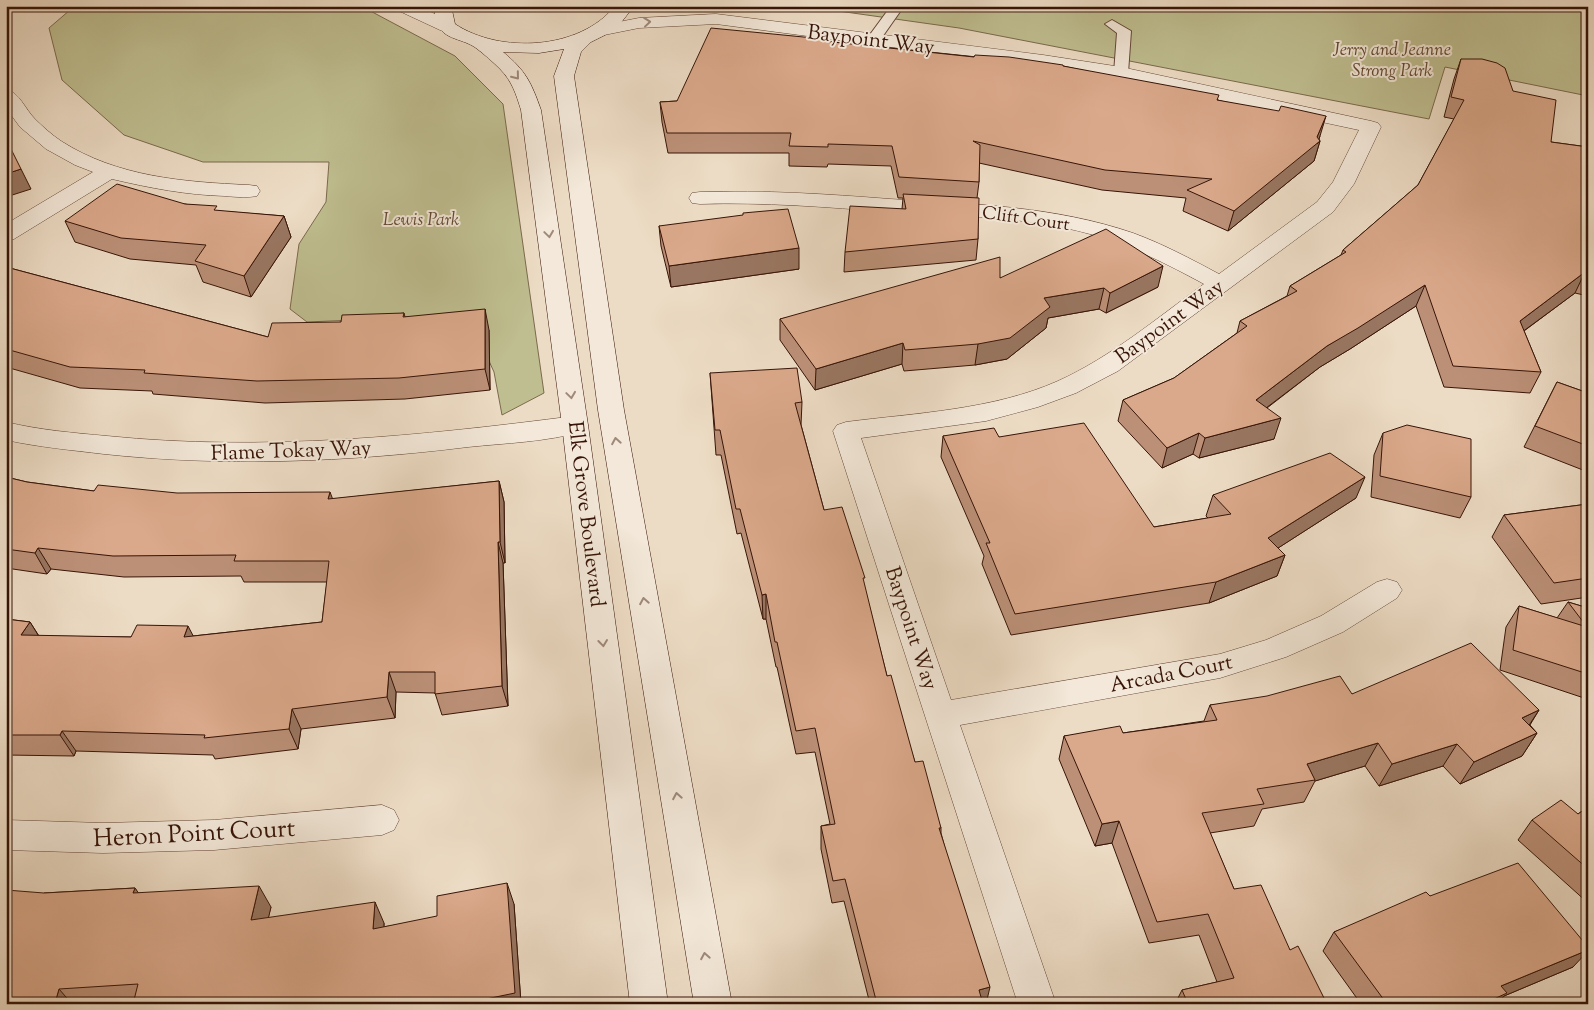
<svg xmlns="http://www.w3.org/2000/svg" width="1594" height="1010" viewBox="0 0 1594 1010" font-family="'Sorts Mill Goudy',serif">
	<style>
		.green { fill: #bfbe90; stroke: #7b694c }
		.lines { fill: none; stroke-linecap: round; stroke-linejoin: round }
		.service-casing { stroke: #644636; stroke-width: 2 }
		.minor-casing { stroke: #644636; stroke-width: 1 }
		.secondary-casing { stroke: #371407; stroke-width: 1 }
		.service { fill: #f3e8d9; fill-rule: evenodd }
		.minor { fill: #f3e8d9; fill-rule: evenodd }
		.secondary { fill: #f3e8d9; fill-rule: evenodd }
		.wall { fill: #bb9077; stroke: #371407 }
		.shaded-wall { fill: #997661; stroke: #371407 }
		.building { fill: #daa88a; stroke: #371407 }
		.oneway { stroke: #9e897a }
		.labels { text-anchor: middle; stroke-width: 4; stroke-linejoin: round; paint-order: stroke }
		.far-park-label { font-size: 18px; font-style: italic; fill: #604730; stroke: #f3e8d9 }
		.far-street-label { font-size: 18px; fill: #371407; stroke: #f3e8d9 }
		.street-label { font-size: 21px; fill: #371407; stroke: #f3e8d9 }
		.near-street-label { font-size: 25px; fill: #371407; stroke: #f3e8d9 }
	</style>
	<rect width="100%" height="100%" fill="#eddcc5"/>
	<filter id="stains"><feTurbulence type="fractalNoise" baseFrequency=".004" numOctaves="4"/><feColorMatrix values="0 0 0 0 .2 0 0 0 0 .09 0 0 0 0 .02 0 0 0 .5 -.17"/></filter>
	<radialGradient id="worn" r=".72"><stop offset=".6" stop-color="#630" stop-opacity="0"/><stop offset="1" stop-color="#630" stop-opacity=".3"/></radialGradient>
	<path class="green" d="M109 6H361L455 56 503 104 544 393 502 415 494 372 468 315 307 322 290 309 299 244 326 202 329 162H203L124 135 62 80 49 28 70 10Z
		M803 6H1579L1588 27V96L1445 67 1429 119 959 28Z"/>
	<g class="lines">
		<g class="service-casing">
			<path id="service" d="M891 6H904L878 43H868L866 40Z
				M1112 20 1131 31 1128 73 1121 77 1114 73 1117 33 1105 24Z"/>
		</g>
		<g class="minor-casing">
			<path id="minor" d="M394 6H418L452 22 455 26 452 30 446 31 440 30 397 10Z
				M716 14 1043 55 1121 67 1371 121 1378 123 1381 127 1354 184 1333 212 1118 371 1076 393 1038 407 986 421 861 438 951 700 1220 654 1266 640 1321 616 1377 582 1387 579 1397 582 1402 590 1397 598 1343 632 1286 657 1220 678 960 725 1056 1004H1018L833 431 837 425 846 422C916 413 993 410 1058 381 1111 357 1157 318 1204 284 1167 264 1130 245 1090 234 1025 216 956 216 890 212 826 207 764 202 700 204L692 203 689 198 692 193 700 192C764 190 826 194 890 199 972 204 1054 206 1133 233 1163 244 1191 259 1219 274L1317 202 1333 182 1359 130 1121 79 1043 67 716 24 639 28 599 36 593 35 590 31 593 27 639 18Z
				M6 89C20 93 25 109 35 119 42 126 52 135 61 141 117 177 184 182 249 185L257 186 260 191 257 196C246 198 236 197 225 196 187 195 150 188 112 179L14 239 6 241V224L93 172 75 165 46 149 20 127 6 108Z
				M575 416 584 419 588 425 584 431C547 442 506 443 468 447 347 462 225 467 104 454 71 450 38 447 6 440V422C39 430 74 433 107 436 264 452 420 436 575 416Z
				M382 805 394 810 399 820 394 830 382 835 214 850 103 853 6 850V820L103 823 214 820Z"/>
		</g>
		<g class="secondary-casing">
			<path id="secondary" d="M436 6H454L452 10 455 24C500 54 580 50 615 6H634L620 24 605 35 591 42 581 52 574 76 624 410 732 1004H694L598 410 554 76 564 49 539 53 503 52C526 71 531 82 541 110L588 425 668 1004H630L562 425 521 110C516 94 512 81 500 69 493 62 484 54 476 48 461 37 440 41 435 17 435 13 434 11 436 6Z"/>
		</g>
		<use href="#service" class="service"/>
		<use href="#minor" class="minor"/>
		<use href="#secondary" class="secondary"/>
	</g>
	<path class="wall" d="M824 41 1063 66 1218 100 1320 136 1319 139 1320 141 1314 161 1228 231 1183 211 1186 198 1102 190 979 163V182L977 198 978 239 976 260 844 272 845 252 902 209 903 198H898L891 166 828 164 827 167 789 166V153H668L662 122 660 102 677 101Z
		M1461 59 1513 91 1551 142 1588 147V296L1575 293 1524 331 1541 372 1530 393 1444 387 1416 306 1350 349 1320 367 1267 408 1274 439 1199 458 1193 454 1162 468 1118 421 1123 400 1174 378 1237 333 1240 321 1287 296 1290 286 1341 255 1343 250 1418 185 1454 119 1444 117 1454 79Z
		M185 204 218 211 284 216 291 237 251 297 203 282 196 265 130 259 75 242 65 221Z
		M659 226 799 269 671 287 661 246Z
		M6 267 268 337 341 322 404 313 405 317 489 330 490 390 405 399 265 403 153 394 152 391 80 388 6 367Z
		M1000 278 1158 287 1106 313 1099 309 1048 318 1046 328 1007 359 975 365 904 371 902 364 815 390 780 340V319Z
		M710 373 802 402 801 425 824 510 864 585 887 676 915 762 941 828V833L986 1004H870L844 901 832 903 821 849V826L830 824 815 752 796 754 777 667H776L766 619H763L741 533 737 534 721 455H716Z
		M1557 382 1588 393V472L1524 447Z
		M1383 433 1471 497 1460 518 1371 497 1374 455Z
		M943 436 999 437 1154 527 1208 518 1206 516 1213 495 1356 498 1278 548 1285 555 1277 576 1209 603 1011 635 982 564 984 556 941 457Z
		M6 477 27 482 94 491 333 499 499 481 504 502 505 563H503L508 706 442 715 435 693 396 692 395 718 301 729 298 749 215 759 213 755 76 751 74 756 6 755V619L30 622 39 636 131 637 193 636 322 622 327 582H244L241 576 124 577 51 569 47 574 6 568Z
		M1588 504V597L1541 604 1492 537 1504 515Z
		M1568 602 1588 608V693L1584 698 1500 670 1506 627 1519 606 1557 618Z
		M1352 694 1539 710 1530 725 1537 733 1522 756 1460 784 1443 766 1379 786 1365 766 1315 781 1304 802 1262 809 1254 826 1210 833 1234 889 1290 950 1327 1004H1175L1182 990 1217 982 1199 935 1149 943 1112 843 1095 846 1059 759 1064 736 1123 733 1204 721 1210 705Z
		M1588 807V903L1518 840 1532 820 1578 814Z
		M135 888 138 893 271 907 268 918 384 923V927L514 904 521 1004H6L44 893Z
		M1430 896 1573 967 1504 996 1497 1004H1361L1323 951 1334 932Z"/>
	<path class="shaded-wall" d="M1326 116 1320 136 1317 144 1320 141 1314 161 1228 231 1234 211 1317 137Z
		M21 169 31 189 6 197V174Z
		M284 216 291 237 251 297 244 276Z
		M799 248V269L671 287 669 266Z
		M1163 266 1158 287 1106 313 1110 293Z
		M1585 272 1575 293 1510 341 1520 321Z
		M1425 285 1416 306 1350 349 1320 367 1249 421 1256 400 1327 346Z
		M1104 288 1099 309 1048 318 1046 328 1007 359 975 365 978 344 1044 298Z
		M485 309 489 330 490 390 485 369Z
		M903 343 902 364 815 390 816 369Z
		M1281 418 1274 439 1199 458 1205 438Z
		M1199 433 1193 454 1162 468 1167 448Z
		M1365 477 1356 498 1261 559 1268 538Z
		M499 481 504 502 505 563 500 542Z
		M330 492 338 513 328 499Z
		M498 542 503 563 508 706 502 686Z
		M38 548 51 569 47 574 35 553Z
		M1285 555 1277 576 1209 603 1216 582Z
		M766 594V619H763L762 595Z
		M30 622 43 643 21 635Z
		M188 626 199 647 184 637Z
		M389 672 396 692 395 718 387 697Z
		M292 709 301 729 298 749 289 729Z
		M1539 710 1524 733 1522 718Z
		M62 731 76 751 74 756 60 735Z
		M1537 733 1522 756 1460 784 1474 762Z
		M1378 743 1365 766 1315 781 1307 764Z
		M1457 744 1443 766 1379 786 1392 764Z
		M1119 821 1112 843 1095 846 1102 824Z
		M507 883 514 904 521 1004H462Z
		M259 886 271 907 263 941 251 920Z
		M135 888 150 909 133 893Z
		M375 902 384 923 383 949 373 929Z
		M1588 950V951L1573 967 1504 996 1497 1004H1483L1501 986Z
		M990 987 986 1004H976L979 990Z
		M59 989 72 1004H55V1003Z"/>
	<path class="building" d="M711 28 824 39 823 41 974 57 975 55 1009 57 1063 65V66L1219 95 1217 100 1279 111 1281 106 1326 116 1317 137 1320 141 1234 211 1187 190 1212 179 1105 170 973 141 980 145 979 182 899 177 892 146 828 144V147L789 146 791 133H667L660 102 677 101Z
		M1461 59H1482L1497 63 1505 68 1513 91 1556 100 1551 142 1588 147V273L1585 272 1520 321 1541 372 1453 366 1425 285 1358 328 1327 346 1256 400 1281 418 1205 438 1199 433 1167 448 1123 400 1174 378 1247 326 1240 321 1297 291 1290 286 1346 252 1343 250 1418 185 1464 100 1451 97Z
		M6 139 21 169 6 174Z
		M117 184 185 204 217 206 214 210 284 216 244 276 195 261 206 245 121 238 65 221Z
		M903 194 979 198 978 239 845 252 850 206 906 209Z
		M788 209 799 248 669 266 659 226 743 215V213Z
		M1106 229 1163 266 1110 293 1104 288 1044 298 1050 307 1010 338 978 344 905 350 903 343 816 369 780 319 1000 257V278Z
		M6 267 268 337 272 323 341 322 342 315 404 313 403 317 485 309V369L399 378 257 381 144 373 145 370 70 367 6 349Z
		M797 368 802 402 795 403 824 510 842 507 865 578H863L887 676 891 675 915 762 923 761 941 828H939L990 987 979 990 983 1004H877L845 879 833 881 821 826 835 824 815 728 796 731 777 642H775L766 594 762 595 740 509H736L720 430H715L710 373Z
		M1557 382 1588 393V446L1535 426Z
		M1084 423 1154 527 1231 514 1213 495 1330 453 1365 477 1268 538 1285 555 1216 582 1015 614 986 543H990L943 436 994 428 999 437Z
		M1407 425 1471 439V497L1380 476 1383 433Z
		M6 477 27 482 94 491 98 485 177 493 330 492 328 499 499 481 500 542H498L502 686 435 694V672H389L387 697 292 709 289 729 204 738 205 735 62 731 60 735H6V619L30 622 21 635 131 637 137 625 188 626 184 637 322 622 329 561H234L236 555 113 556 38 548 35 553 6 549Z
		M1588 504V578L1554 583 1504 515Z
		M1568 602 1588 608V674L1513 650 1519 606 1587 627Z
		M1471 643 1539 710 1522 718 1537 733 1474 762 1457 744 1392 764 1378 743 1307 764 1315 780 1257 789 1264 804 1202 813 1234 889 1261 885 1290 950 1298 946 1327 1004H1188L1182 990 1234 978 1208 914 1157 922 1119 821 1102 824 1064 736 1120 726 1123 733 1217 720 1210 705 1267 696 1340 676 1352 694Z
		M1561 800 1578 814 1588 807V869L1532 820Z
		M1518 863 1588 947V950L1501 986 1507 993 1483 1004H1387L1334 932 1426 892 1430 896Z
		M507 883 515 993 462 1004H133L138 984 59 989 55 1003 6 1004V890L44 893 135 888 133 893 259 886 251 920 375 902 373 929 437 916V896Z"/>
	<defs><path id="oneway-chevron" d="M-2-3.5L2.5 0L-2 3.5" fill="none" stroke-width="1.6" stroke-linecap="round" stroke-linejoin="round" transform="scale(1.25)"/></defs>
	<g class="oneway">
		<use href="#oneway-chevron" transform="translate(647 22) rotate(-6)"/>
		<use href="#oneway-chevron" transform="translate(516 76) rotate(51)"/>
		<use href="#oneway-chevron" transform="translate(549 234) rotate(82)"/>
		<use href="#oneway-chevron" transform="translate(571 395) rotate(82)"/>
		<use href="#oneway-chevron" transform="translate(616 441) rotate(-100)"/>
		<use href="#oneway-chevron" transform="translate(644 601) rotate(-100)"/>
		<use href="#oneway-chevron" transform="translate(603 643) rotate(83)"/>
		<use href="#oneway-chevron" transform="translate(677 796) rotate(-100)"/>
		<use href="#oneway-chevron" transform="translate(705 956) rotate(-100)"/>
	</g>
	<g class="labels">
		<g class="far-park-label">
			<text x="1392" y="55">Jerry and Jeanne<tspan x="1392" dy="21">Strong Park</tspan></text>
			<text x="421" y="225">Lewis Park</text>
		</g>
		<g class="far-street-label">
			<text transform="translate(1026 218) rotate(8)" y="6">Clift Court</text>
		</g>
		<g class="street-label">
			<text transform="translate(871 39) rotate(7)" y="7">Baypoint Way</text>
			<text transform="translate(1169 321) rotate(-36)" y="7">Baypoint Way</text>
			<text transform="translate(291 450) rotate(-2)" y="7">Flame Tokay Way</text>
			<text transform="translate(587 514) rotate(83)" y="7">Elk Grove Boulevard</text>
			<text transform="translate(912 628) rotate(72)" y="7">Baypoint Way</text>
			<text transform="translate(1171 673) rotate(-11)" y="7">Arcada Court</text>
		</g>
		<g class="near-street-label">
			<text transform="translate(194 832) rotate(-3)" y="9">Heron Point Court</text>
		</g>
	</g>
	<rect width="1594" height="1010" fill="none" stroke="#eddcc5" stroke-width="25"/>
	<rect x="8" y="8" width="1579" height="995" fill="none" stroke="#371407" stroke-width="2.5"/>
	<rect x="12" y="12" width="1569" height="985" fill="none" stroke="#371407"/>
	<rect width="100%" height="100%" filter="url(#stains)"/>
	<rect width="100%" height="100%" fill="url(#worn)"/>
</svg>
